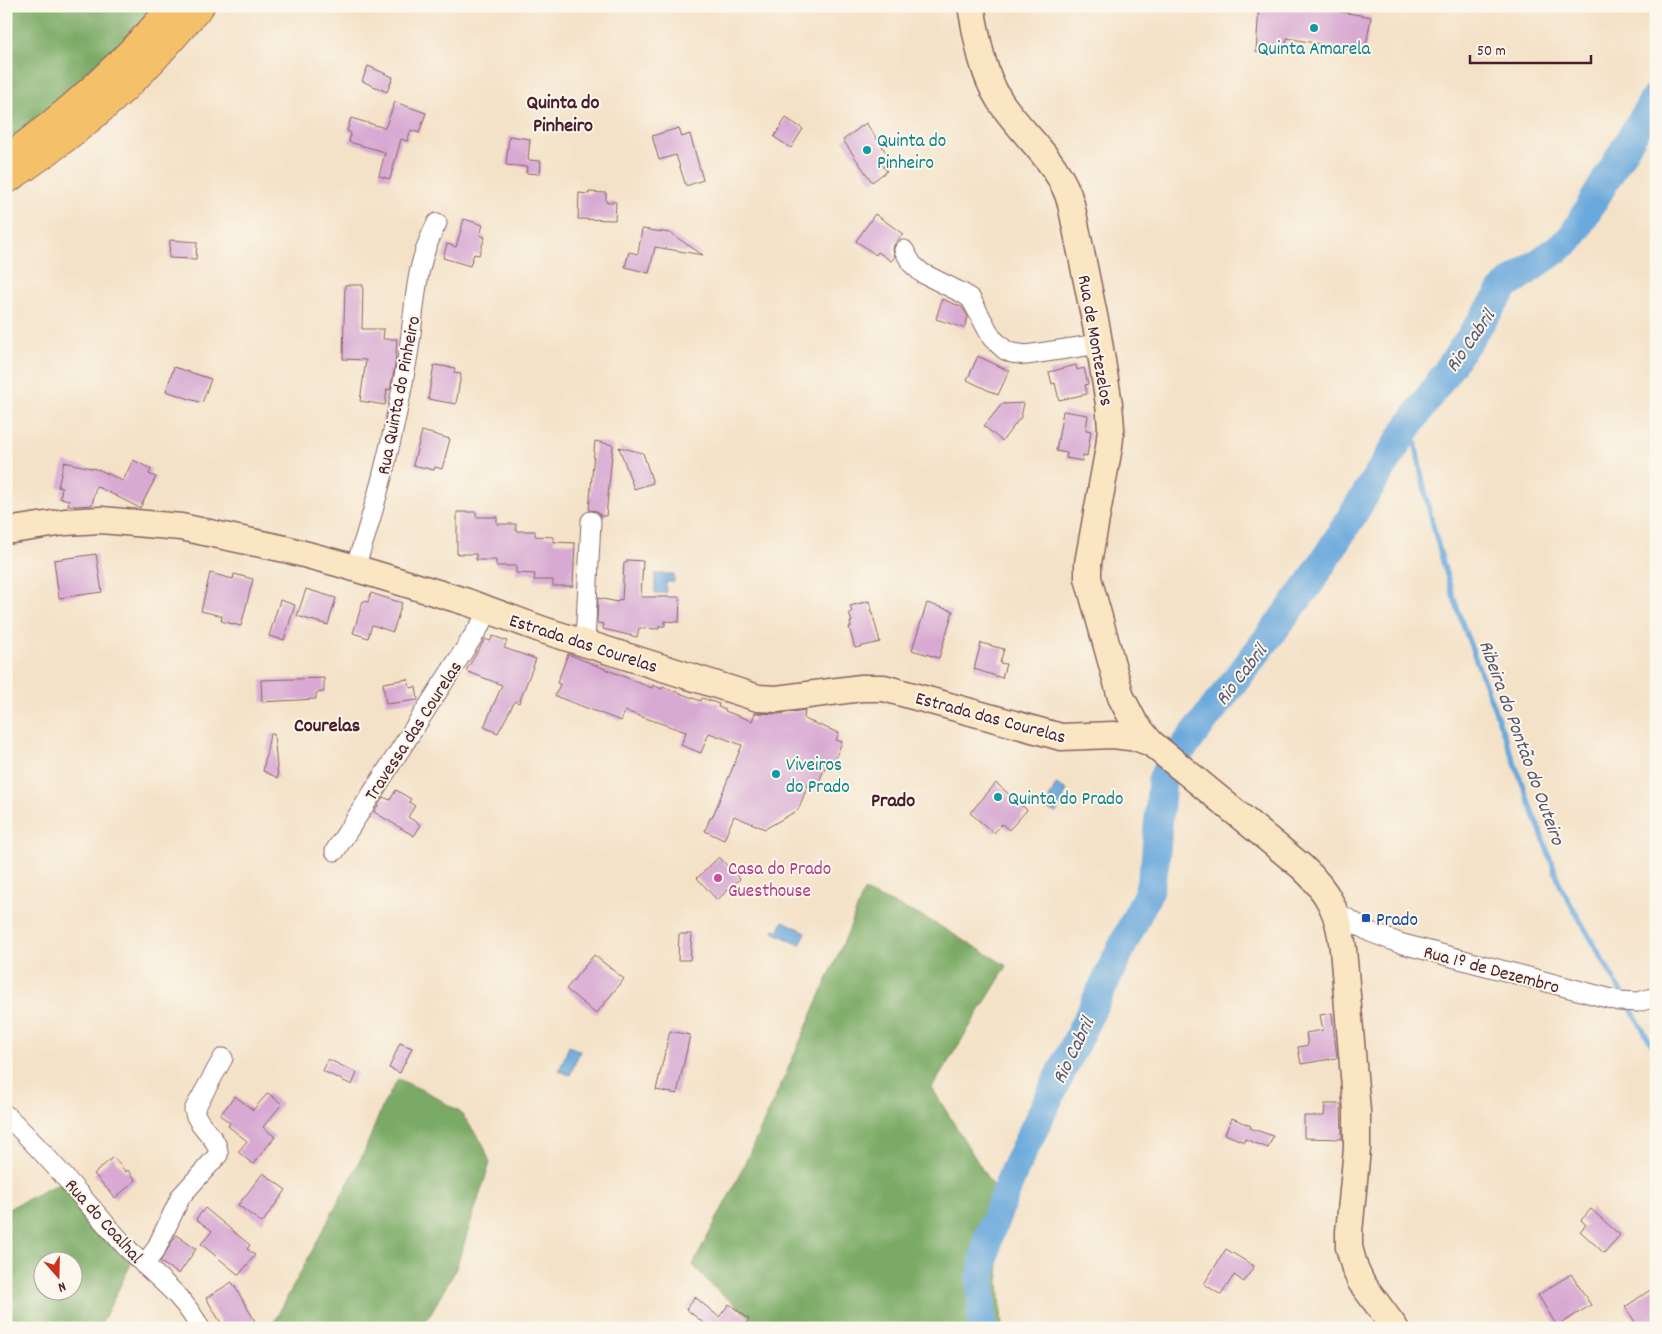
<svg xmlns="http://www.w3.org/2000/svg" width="1662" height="1334" viewBox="0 0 1662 1334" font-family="Dekko,sans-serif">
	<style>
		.forest { fill: #7aaa65; stroke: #626448; fill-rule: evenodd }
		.water { fill: #6aa9dc; stroke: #5a6484 }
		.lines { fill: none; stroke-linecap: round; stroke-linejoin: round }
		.stream { stroke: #6aa9dc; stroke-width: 5 }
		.river { stroke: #6aa9dc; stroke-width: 29 }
		.building { fill: #d8aad3 }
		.street-casing { stroke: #866362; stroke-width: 21 }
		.secondary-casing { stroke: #866362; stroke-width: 29 }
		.highway-casing { stroke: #866362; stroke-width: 30 }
		.street { stroke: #fff; stroke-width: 19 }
		.secondary { stroke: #fbe6c3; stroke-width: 26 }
		.highway { stroke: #f4c16a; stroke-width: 28 }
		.culture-dot { fill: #0f9aa8; stroke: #fbf7ec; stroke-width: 2 }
		.hotel-dot { fill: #d1479c; stroke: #fbf7ec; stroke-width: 2 }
		.transit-dot { fill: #1a4fb4; stroke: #fbf7ec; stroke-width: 2 }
		.labels { text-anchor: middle; stroke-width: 4; stroke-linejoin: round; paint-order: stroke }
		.culture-label { font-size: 19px; fill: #0d838f; stroke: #fbf7ec; text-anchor: start }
		.street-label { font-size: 19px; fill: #4a1f2b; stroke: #fbf7ec }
		.hotel-label { font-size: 19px; fill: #b23c85; stroke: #fbf7ec; text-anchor: start }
		.transit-label { font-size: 19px; fill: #164399; stroke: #fbf7ec; text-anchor: start }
		.neighbourhood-label { font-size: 20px; font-weight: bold; fill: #4a1f2b; stroke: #fbf7ec }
		.water-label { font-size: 20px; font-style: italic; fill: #575672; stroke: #fbf7ec }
	</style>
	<rect width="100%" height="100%" fill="#fbf7ec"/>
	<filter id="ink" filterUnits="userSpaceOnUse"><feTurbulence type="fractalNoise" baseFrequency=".02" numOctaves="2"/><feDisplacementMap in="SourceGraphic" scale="10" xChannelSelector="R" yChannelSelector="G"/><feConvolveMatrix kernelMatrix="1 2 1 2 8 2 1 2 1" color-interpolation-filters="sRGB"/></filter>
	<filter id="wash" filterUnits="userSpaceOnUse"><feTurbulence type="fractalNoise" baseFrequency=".0096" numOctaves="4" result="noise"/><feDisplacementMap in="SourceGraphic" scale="20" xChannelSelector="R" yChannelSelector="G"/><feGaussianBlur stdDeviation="1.12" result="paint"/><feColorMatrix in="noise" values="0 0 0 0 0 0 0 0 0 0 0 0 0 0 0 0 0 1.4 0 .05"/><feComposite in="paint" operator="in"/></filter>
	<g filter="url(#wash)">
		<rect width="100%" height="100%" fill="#f4e2c8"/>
		<path class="forest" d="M6 6H161L92 78 6 145Z
			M864 891 928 919 1007 966 932 1088 993 1187 1002 1328H757L750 1317 712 1286 693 1265 738 1178 784 1078 848 932Z
			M398 1079 431 1094 461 1113 483 1144 490 1163 455 1271 422 1328H271L363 1155 383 1105Z
			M61 1182 132 1262 101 1324 108 1328H6V1210ZM42 1262H72V1292H42Z"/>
		<path class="water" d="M655 574H674V582H666V593H655Z
			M1056 784 1067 790 1056 813 1045 808Z
			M783 921 806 932 800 945 773 932 774 929 779 931Z
			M569 1046 580 1051 570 1075 559 1071Z"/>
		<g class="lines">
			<path class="stream" d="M1412 422C1423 493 1440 560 1464 628L1561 887 1624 997
				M1630 1007 1656 1052"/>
			<path class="river" d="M982 1328 981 1277 989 1235 1015 1168 1148 893 1155 862 1162 780 1167 769 1310 583 1402 436 1505 287 1570 240 1656 96"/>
		</g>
		<g id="blocks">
			<path class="building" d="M1259 6H1327L1337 8 1336 11 1371 17 1365 52 1287 38 1285 49 1275 47 1273 55 1256 52Z
				M368 66 393 77 387 92 362 81Z
				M395 102 426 113 419 133 411 130 407 141 401 139 390 179 379 176 385 152 349 142 351 133 347 131 351 118 385 128Z
				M786 118 803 129 791 148 774 137Z
				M866 123 892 161 883 167 887 171 872 182 843 140Z
				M679 128 682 137 690 134 703 180 686 186 676 155 659 160 652 136Z
				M509 136 530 139 528 160 541 161 540 174 526 173 527 167 506 165Z
				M589 192 606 193V202H616L615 220 578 219 579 193 589 194Z
				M875 214 903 234 894 245 893 250 895 257 891 261 878 252 876 255 856 241Z
				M464 219 483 225 480 235 485 237 479 255 474 254 470 266 443 258 447 244 456 247Z
				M642 229 670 233 703 255 655 247 649 273 625 267 629 252 638 254Z
				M170 240 197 242 196 259 169 258Z
				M345 285H363L362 329H384L383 339H397L395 366 390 390 387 389 385 405 360 401 366 360 343 359Z
				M942 299 962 307 968 317 964 328 936 319Z
				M978 356 1009 371 998 395 967 380Z
				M434 365 455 368 454 373 461 374 456 404 428 399Z
				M1076 365 1077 370 1084 368 1088 384 1085 385 1087 394 1059 400 1055 383 1052 384 1049 372Z
				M174 367 211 379 202 403 166 391Z
				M1024 403 1021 417 1002 441 984 426 1002 404Z
				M1063 411 1088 415 1086 430 1091 431 1087 456 1083 455 1082 461 1066 458 1067 453 1056 451Z
				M422 431 450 439 442 469 435 467 434 470 413 465Z
				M595 441 613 445 606 516H601L597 511 589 510Z
				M619 447 643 453 653 483 634 489Z
				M133 460 151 469 149 474 156 477 140 508 96 486 92 505 76 506 68 505 69 500 60 498 62 488 58 487 64 462 100 470 123 481Z
				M457 512H476V517H497V524H516V531H535V536L554 537V542L575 543 573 586H553V580H534L535 574 516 573V566H496V560H476V554H457Z
				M96 554 102 592 59 598 54 560Z
				M627 560 643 561 641 597H680L679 622 665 621V626H659V629L639 628 637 637 603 629 604 624 597 623 598 598 618 602 619 599 622 600 624 563H627Z
				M210 573 233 579 234 574 253 579 241 626 221 621 222 616 201 611Z
				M306 589 336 598 328 625 297 616Z
				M371 593 402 603 393 632 372 625 368 638 353 633 363 601 368 602Z
				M280 600 295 605 284 640 269 636Z
				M869 601 880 642 855 648 849 627H851L850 622H852L849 613 852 612 850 606Z
				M927 603 953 611 939 658 912 650Z
				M493 636 507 641 504 648 536 659 519 703 515 701 498 733 484 727 502 685 466 671 485 639 490 641Z
				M981 643 1004 649 1000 663 1006 664 1002 678 974 669Z
				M568 654 652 688 653 685 662 689 663 687 701 701 702 698 719 704 718 707 726 710 725 711 752 721 755 713 779 714 805 710 804 719 839 733 836 740 842 742 832 767 826 765 818 784 810 780 798 810 765 829 734 816 724 840 705 831 710 818H712L742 745 709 733 701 753 681 745 686 732 625 711 621 721 555 696 560 684 557 683Z
				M324 678V692L316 693V699L262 702 261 680Z
				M408 679 410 688 416 687 418 700 386 704 383 683Z
				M270 734H274L278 778 263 771Z
				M996 783 1027 810 1009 830 1002 824 994 833 970 813Z
				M396 790 411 799 409 802 415 806 408 817 421 825 414 836 374 812 383 797 390 800Z
				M719 857 740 879 717 900 697 878Z
				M679 934H692L690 960H678Z
				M594 955 624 979 596 1014 566 989Z
				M1332 1013 1337 1058 1301 1064 1298 1047 1308 1045 1306 1033 1323 1030 1320 1015Z
				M670 1031 690 1035 677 1094 656 1090Z
				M400 1043 412 1048 400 1073 389 1068Z
				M328 1059 357 1073 352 1085 323 1071Z
				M268 1093 282 1104 263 1127 275 1137 253 1164 238 1152 247 1141 228 1126 230 1123 220 1115 235 1096 253 1110Z
				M1325 1104H1341L1342 1139 1304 1138V1116H1324Z
				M1232 1118 1251 1126 1250 1128 1273 1136 1268 1148 1245 1139 1244 1142 1225 1134Z
				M113 1157 126 1172 128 1170 136 1180 115 1198 94 1174Z
				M263 1173 286 1190 262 1223 238 1205Z
				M205 1208 250 1245 247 1249 255 1255 239 1275 201 1244 212 1231 196 1219Z
				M1591 1209 1620 1235 1604 1253 1580 1231 1586 1225 1581 1220Z
				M176 1235 196 1249 179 1274 160 1262Z
				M1226 1249 1254 1266 1244 1282 1234 1275 1221 1295 1204 1284Z
				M1571 1274 1591 1305 1557 1326 1538 1295Z
				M232 1282 255 1321 244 1328H224L206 1298Z
				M1656 1286V1321L1646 1328H1639L1625 1307Z
				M695 1297 719 1317 729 1304 749 1319 742 1328H710L686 1309Z"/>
		</g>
	</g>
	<g filter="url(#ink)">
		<use href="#blocks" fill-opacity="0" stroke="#866362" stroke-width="1"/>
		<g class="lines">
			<g class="street-casing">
				<path id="street" d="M904 250 912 264 922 273 964 294 971 299 992 338 1005 350 1012 353 1026 355 1099 344
					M355 568C378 501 396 425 408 355 416 307 413 268 437 223
					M585 643 591 521
					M335 851 490 610
					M1335 911 1370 932 1399 943 1619 1001 1638 1002 1656 997
					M6 1115C49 1156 86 1203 126 1247 152 1274 183 1294 200 1328
					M144 1265 156 1249 181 1196 218 1155C220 1138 197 1127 194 1110L223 1058"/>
			</g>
			<g class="secondary-casing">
				<path id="secondary" d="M971 6C977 38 982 73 1000 101 1023 136 1060 162 1071 204L1097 330 1109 404 1111 428 1109 447 1088 563V578L1121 697 1134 722 1151 743
					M6 531 65 522 101 520 181 527 285 549 341 564 467 602 543 630 758 698 777 699 861 688H884L1061 737 1113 735 1138 738 1151 743 1302 867C1329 892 1339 913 1343 949L1357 1111V1149L1349 1232V1247L1355 1269 1361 1282 1395 1328"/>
			</g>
			<g class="highway-casing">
				<path id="highway" d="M6 158C27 145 46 129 64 114 103 81 140 45 173 6
					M6 180C53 149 98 115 138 75 160 53 180 29 200 6"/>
			</g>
			<use href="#street" class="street"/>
			<use href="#secondary" class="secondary"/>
			<use href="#highway" class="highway"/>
		</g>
	</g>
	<g class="culture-dot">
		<circle cx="1314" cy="28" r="5"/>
		<circle cx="867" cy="150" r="5"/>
		<circle cx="776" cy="774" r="5"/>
		<circle cx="998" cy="797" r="5"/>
	</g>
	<circle class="hotel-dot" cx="718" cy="878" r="5"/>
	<rect class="transit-dot" x="1361" y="913" width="10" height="10" rx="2.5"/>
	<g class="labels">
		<g class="culture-label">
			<text x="1314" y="54" text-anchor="middle">Quinta Amarela</text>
			<text x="877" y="146">Quinta do<tspan x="877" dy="22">Pinheiro</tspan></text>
			<text x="786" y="770">Viveiros<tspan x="786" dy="22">do Prado</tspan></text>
			<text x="1008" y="804">Quinta do Prado</text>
		</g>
		<g class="street-label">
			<text transform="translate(1097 340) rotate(80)" y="7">Rua de Montezelos</text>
			<text transform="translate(397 395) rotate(-79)" y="7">Rua Quinta do Pinheiro</text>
			<text transform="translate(584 642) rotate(18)" y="7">Estrada das Courelas</text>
			<text transform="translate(991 716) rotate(15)" y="7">Estrada das Courelas</text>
			<text transform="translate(412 730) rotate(-57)" y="7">Travessa das Courelas</text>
			<text transform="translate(1492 968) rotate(15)" y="7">Rua 1º de Dezembro</text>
			<text transform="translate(105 1220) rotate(48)" y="7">Rua do Coalhal</text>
		</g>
		<g class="hotel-label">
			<text x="728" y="874">Casa do Prado<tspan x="728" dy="22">Guesthouse</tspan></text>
		</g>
		<g class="transit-label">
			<text x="1376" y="925">Prado</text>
		</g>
		<g class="neighbourhood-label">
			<text x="563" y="108">Quinta do<tspan x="563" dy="23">Pinheiro</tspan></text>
			<text x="327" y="731">Courelas</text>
			<text x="893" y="806">Prado</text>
		</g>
		<g class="water-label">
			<text transform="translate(1469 340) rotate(-55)" y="7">Rio Cabril</text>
			<text transform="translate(1240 674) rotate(-52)" y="7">Rio Cabril</text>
			<text transform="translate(1523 742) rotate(70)" y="7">Ribeira do Pontão do Outeiro</text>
			<text transform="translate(1072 1050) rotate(-64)" y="7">Rio Cabril</text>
		</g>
	</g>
	<rect width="1662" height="1334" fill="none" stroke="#fbf7ec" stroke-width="25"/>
	<g transform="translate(58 1276) rotate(160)"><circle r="24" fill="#fbf7ec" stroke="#b4a19f"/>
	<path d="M0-4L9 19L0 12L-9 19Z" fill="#c8321e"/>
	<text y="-8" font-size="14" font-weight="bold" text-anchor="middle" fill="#4a1f2b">N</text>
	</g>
	<path d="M1470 55v8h121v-8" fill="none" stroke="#4a1f2b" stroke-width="2.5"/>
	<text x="1477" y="55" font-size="15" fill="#4a1f2b" stroke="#fbf7ec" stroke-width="4" paint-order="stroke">50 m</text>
</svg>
